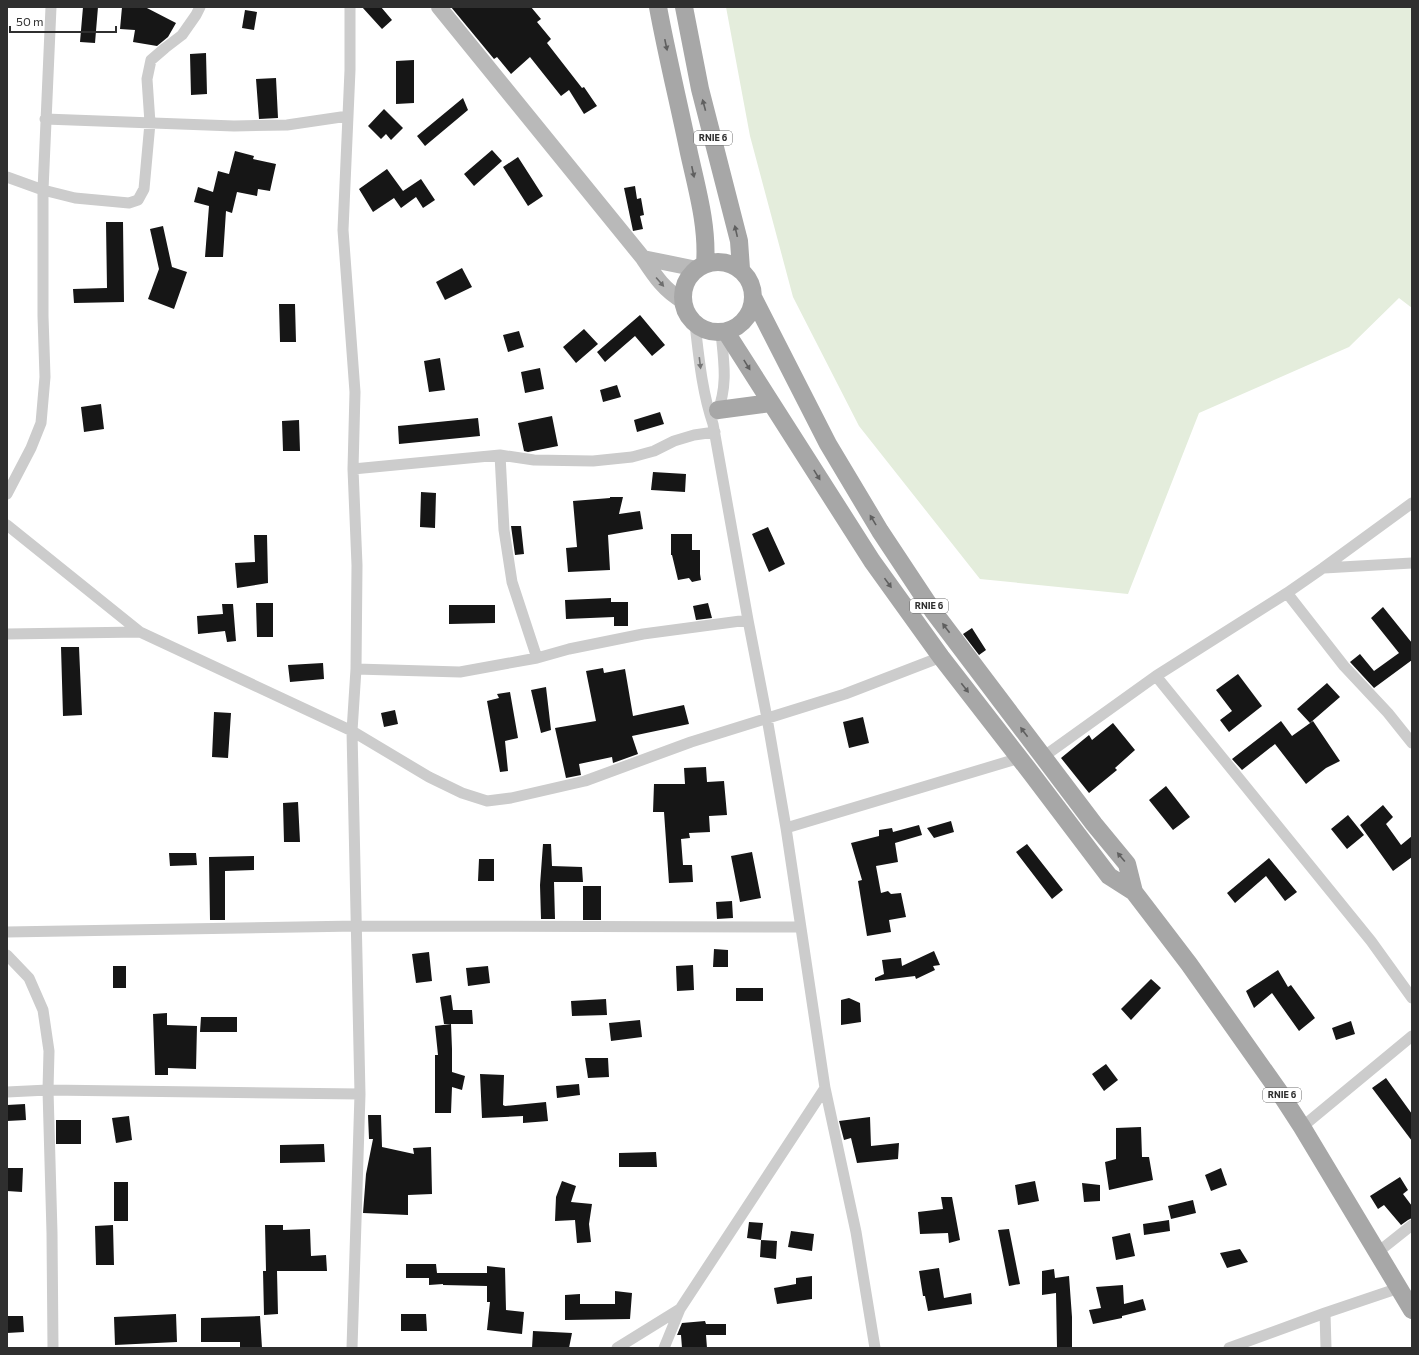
<svg xmlns="http://www.w3.org/2000/svg" width="1419" height="1355" viewBox="0 0 1419 1355" font-family="Commissioner,sans-serif">
	<style>
		.green { fill: #e4eddc }
		.building { fill: #161616 }
		.lines { fill: none; stroke-linecap: round; stroke-linejoin: round }
		.minor { stroke: #ccc; stroke-width: 11 }
		.secondary { stroke: #b9b9b9; stroke-width: 16 }
		.primary { stroke: #a7a7a7; stroke-width: 18 }
		.oneway { fill: #5f5f5f }
		.oneway2 { fill: #6d6d6d }
		.oneway3 { fill: #767676 }
		.labels { text-anchor: middle; stroke-width: 4; stroke-linejoin: round; paint-order: stroke }
		.shield { fill: #fff; stroke: #6d6d6d; stroke-width: 1 }
		.shield-label { font-size: 9px; font-weight: bold; fill: #2f2f2f }
	</style>
	<rect width="100%" height="100%" fill="#fff"/>
	<path class="green" d="M726 7H1412V308L1399 298 1349 347 1199 413 1128 594 980 579 859 426 793 297 750 136Z"/>
	<path class="building" d="M83 7H98L95 43 80 42Z
		M122 7H145L176 23 168 37 157 46 133 42 135 30 120 29Z
		M362 7H381L392 20 382 29Z
		M451 7H531L541 19 537 22 551 39 547 43 582 88 584 87 597 106 584 114 569 90 561 96 530 57 511 74 497 57 494 59Z
		M245 10 257 12 254 30 242 28Z
		M206 53 207 94 191 95 190 54Z
		M414 60V103L396 104V61Z
		M276 78 278 118 259 119 256 79Z
		M463 98 468 110 425 146 417 136Z
		M384 109 403 128 391 140 386 134 381 139 368 126Z
		M492 150 502 161 474 186 464 174Z
		M235 151 254 156 253 159 276 164 270 191 258 189 257 196 237 192 232 213 226 211 223 257H205L209 206 194 202 198 187 213 192 218 171 229 174Z
		M518 157 543 196 528 206 503 167Z
		M387 169 403 191 421 179 435 200 423 208 416 197 401 208 394 198 373 212 359 189Z
		M635 186 637 199 641 198 644 215 640 216 643 229 633 231 624 188Z
		M106 222H123L124 302 74 303 73 289 107 288Z
		M163 226 172 267 187 272 174 309 148 299 159 269 150 229Z
		M462 268 472 287 445 300 436 282Z
		M279 304H295L296 342H280Z
		M640 315 665 345 652 356 635 336 605 362 597 352Z
		M584 329 598 344 576 363 563 347Z
		M519 331 524 347 508 352 503 335Z
		M440 358 445 390 429 392 424 361Z
		M540 368 544 389 525 393 521 372Z
		M617 385 621 397 603 402 600 390Z
		M101 404 104 429 84 432 81 407Z
		M660 412 664 424 637 432 634 420Z
		M552 416 558 446 528 452 524 451 518 423Z
		M478 418 480 436 399 444 398 426Z
		M299 420 300 451H283L282 421Z
		M653 472 686 474 685 492 651 490Z
		M421 492 436 493 435 528 420 527Z
		M610 497H623L619 514 640 511 643 529 608 535 610 570 568 572 566 548 577 547 573 501 610 498Z
		M511 526H521L524 554 515 555Z
		M768 527 785 564 769 572 752 534Z
		M671 534H692V550H700V574L701 580 692 582 689 578 678 580 672 555H671Z
		M254 535H267L268 583 237 588 235 563 255 562Z
		M611 598V602H628V626H614V617L566 619 565 600Z
		M256 603H273V637H257Z
		M708 603 712 618 696 620 693 606Z
		M222 604H233L236 641 227 642 225 631 198 634 197 616 223 614Z
		M449 605H495V623L449 624Z
		M1383 607 1412 643V660L1374 688 1350 662 1360 654 1374 671 1399 653 1371 618Z
		M972 628 986 650 979 655 963 634Z
		M61 647H79L82 715 63 716Z
		M323 663 324 679 290 682 288 665Z
		M603 668 604 673 625 669 633 716 684 705 689 724 632 736 638 754 613 763 612 757 579 764 581 775 566 778 555 728 596 721 586 671Z
		M1238 674 1262 706 1229 732 1220 720 1232 711 1216 690Z
		M1327 683 1340 697 1310 723 1297 709Z
		M546 687 551 730 541 733 531 690Z
		M510 692 518 738 505 741 508 771 500 772 487 701 499 698 497 694Z
		M395 710 398 724 384 727 381 713Z
		M214 712 231 713 228 758 212 757Z
		M863 717 869 743 849 748 843 722Z
		M1281 721 1292 736 1313 721 1340 761 1326 768 1306 784 1275 744 1242 770 1232 759Z
		M1113 723 1135 750 1115 768 1117 770 1089 793 1061 758 1089 735 1092 740Z
		M706 767 707 782 724 781 727 815 709 816 710 832 689 833 690 838 681 839 683 865H692L693 882 669 883 664 812H653L654 784H685L684 768Z
		M1166 786 1190 817 1173 830 1149 800Z
		M298 802 300 842H284L283 803Z
		M1383 805 1393 817 1386 824 1401 845 1412 836V857L1393 871 1360 825Z
		M1348 815 1364 835 1347 849 1331 829Z
		M951 821 954 832 934 838 927 828Z
		M919 825 922 835 895 843 898 862 876 866 881 893 888 891 891 894 901 893 906 917 889 920 891 932 867 936 858 881 862 880 851 843 879 836V830L892 828 893 832Z
		M543 844H551L552 866 582 867 583 882H554L555 919H541L540 885Z
		M1027 844 1063 890 1052 899 1016 852Z
		M752 852 761 898 740 902 731 856Z
		M169 853H196L197 865 170 866Z
		M254 856V870L225 871V920H210L209 857Z
		M1269 858 1297 892 1285 901 1266 876 1235 903 1227 893Z
		M479 859H494V881H478Z
		M583 886H601V920H583Z
		M732 901 733 918 717 919 716 902Z
		M714 949 728 950V967H713Z
		M934 951 940 965 933 966 935 970 916 979 915 976 875 981V978L884 974 882 960 901 958 902 966Z
		M429 952 432 981 416 983 412 954Z
		M693 965 694 990 677 991 676 966Z
		M113 966H126V988H113Z
		M488 966 490 983 468 986 466 968Z
		M1278 970 1288 987 1291 985 1315 1018 1299 1031 1272 993 1254 1008 1246 991Z
		M1151 979 1161 988 1131 1020 1121 1009Z
		M736 988H763V1001H736Z
		M451 995 453 1010H472L473 1024H444L440 997Z
		M849 998 860 1003 861 1022 841 1025V1000Z
		M606 999 607 1015 572 1016 571 1001Z
		M167 1013V1025L197 1026 196 1069 168 1068V1075H155L153 1014Z
		M201 1017H237V1032H200Z
		M640 1020 642 1037 611 1041 609 1023Z
		M1351 1021 1355 1034 1336 1040 1332 1028Z
		M451 1024 452 1049V1072L465 1076 462 1090 452 1087 451 1113H435V1055H438L435 1026Z
		M585 1058H608L609 1077 588 1078Z
		M1106 1064 1118 1080 1104 1091 1092 1074Z
		M480 1074 504 1075 503 1105 505 1106 546 1102 548 1121 523 1123V1116L482 1118Z
		M1386 1078 1412 1114V1141L1372 1088Z
		M579 1084 580 1095 557 1098 556 1086Z
		M25 1104 26 1120 7 1121V1105Z
		M368 1115H381L382 1147 414 1154 413 1148 431 1147 432 1194 408 1195V1215L363 1213 366 1174 373 1139H369Z
		M129 1116 132 1140 116 1143 112 1118Z
		M870 1117 871 1146 899 1143 898 1159 857 1163 851 1138 844 1140 839 1121Z
		M56 1120H81V1144H56Z
		M1141 1127 1142 1157H1149L1153 1180 1109 1190 1105 1162 1116 1159V1128Z
		M324 1144 325 1162 280 1163V1145Z
		M656 1152 657 1167H619V1153Z
		M7 1168H23L22 1192 7 1191Z
		M1221 1168 1227 1185 1211 1191 1205 1175Z
		M1400 1177 1408 1190 1403 1194 1412 1206V1218L1408 1220 1401 1225 1384 1205 1378 1209 1370 1196Z
		M562 1181 576 1186 571 1202 592 1204 589 1224 591 1242 577 1243 575 1220 555 1221 556 1197Z
		M1035 1181 1039 1201 1018 1205 1015 1185Z
		M114 1182H128V1221H114Z
		M1082 1183 1100 1185V1201L1084 1202Z
		M941 1197H952L960 1240 949 1243 948 1233 920 1234 918 1212 943 1209Z
		M1193 1200 1196 1213 1171 1219 1168 1206Z
		M1169 1220 1170 1231 1144 1235 1143 1224Z
		M749 1222 763 1223 761 1240 747 1238Z
		M113 1225 114 1265H96L95 1226Z
		M265 1225H283V1230L310 1229 311 1256 326 1255 327 1271H266Z
		M1009 1229 1020 1284 1009 1286 998 1230Z
		M791 1231 814 1234 812 1251 788 1247Z
		M1130 1233 1135 1256 1116 1260 1112 1237Z
		M761 1240 777 1241 776 1259 760 1257Z
		M1240 1249 1248 1262 1227 1268 1220 1253Z
		M406 1264H436L437 1273H487V1266L505 1268 506 1310 524 1312 522 1334 487 1330 490 1302H487V1286L443 1285V1284L429 1285V1278H406Z
		M939 1268 944 1298 971 1293 972 1304 928 1311 925 1296H923L919 1271Z
		M1054 1269 1055 1278 1069 1276 1072 1317V1348H1057L1056 1293 1042 1295V1271Z
		M263 1271H277L278 1314 264 1315Z
		M812 1276V1299L777 1304 774 1288 796 1284V1278Z
		M1123 1285 1124 1304 1143 1299 1146 1310 1122 1316V1318L1093 1324 1089 1310 1101 1308 1096 1287Z
		M615 1291 632 1293 630 1319 565 1320V1295L580 1294V1304H615Z
		M176 1314 177 1342 115 1345 114 1317Z
		M401 1314H426L427 1331H401Z
		M7 1316H23L24 1332 7 1333Z
		M260 1316 262 1348H240V1342H201V1318Z
		M705 1321 706 1324H726V1335H706L707 1348H682L681 1335H677L682 1323Z
		M533 1331 572 1333 569 1348H532Z"/>
	<g class="lines">
		<path class="minor" d="M350 7V70L343 230 355 392 353 469 357 565 356 669 352 731 360 1094 352 1348
			M45 119 234 126 287 125 348 116
			M7 177 43 190 75 198 129 203 138 200 144 189 150 123 147 79 151 60 165 48 182 35 196 15 200 7
			M717 414C728 385 724 363 721 333
			M500 455 504 530 512 582 537 658
			M353 469 500 455 534 460 593 461 632 457 654 451 674 441 694 435 715 432
			M7 494 31 448 41 423 45 377 43 316V190L51 7
			M7 525 140 632 352 731 429 777 462 793 487 801 511 798 585 781 691 742 845 694 941 657
			M1324 568 1412 563
			M1287 593 1344 666 1388 713 1412 743
			M7 634 140 632
			M356 669 460 672 537 658 569 649 643 634 748 620
			M1156 676 1371 941 1412 998
			M1043 757 1156 676 1287 593 1323 568 1412 503
			M786 828 1020 758
			M7 932 357 926 800 927
			M7 955 29 978 43 1010 49 1051 48 1090 52 1233 53 1348
			M825 1088 856 1232 875 1348
			M7 1092 48 1090 360 1094
			M1302 1127 1412 1036
			M1378 1252 1412 1225
			M1325 1313 1326 1348
			M617 1348 680 1309
			M664 1348 680 1309 825 1088 786 828 767 718 748 620 713 424C702 392 699 358 695 324
			M1229 1348 1325 1313 1399 1288"/>
		<path class="secondary" d="M439 7 643 258C655 276 664 290 683 301
			M643 258 697 269"/>
		<path class="primary" d="M658 7C667 56 679 104 689 153 697 189 708 227 705 264
			M684 7 700 89 739 241 741 269
			M683 297a35 35 0 1 1 70 0a35 35 0 1 1-70 0Z
			M754 299 828 444 880 531 933 611 1094 824 1127 864 1134 892
			M726 332 872 561 941 657 1031 773 1109 876 1134 892 1160 926 1189 964 1278 1090 1302 1127 1412 1310
			M718 410 771 403"/>
	</g>
	<defs><path id="oneway-solid" d="M-6-.8H1V-3.2L6.5 0L1 3.2V.8H-6Z"/></defs>
	<g class="oneway">
		<use href="#oneway-solid" transform="translate(666 45) rotate(78)"/>
		<use href="#oneway-solid" transform="translate(704 105) rotate(-105)"/>
		<use href="#oneway-solid" transform="translate(693 172) rotate(78)"/>
		<use href="#oneway-solid" transform="translate(736 231) rotate(-103)"/>
		<use href="#oneway-solid" transform="translate(747 365) rotate(58)"/>
		<use href="#oneway-solid" transform="translate(817 475) rotate(58)"/>
		<use href="#oneway-solid" transform="translate(873 520) rotate(-121)"/>
		<use href="#oneway-solid" transform="translate(888 583) rotate(54)"/>
		<use href="#oneway-solid" transform="translate(946 628) rotate(-127)"/>
		<use href="#oneway-solid" transform="translate(965 688) rotate(52)"/>
		<use href="#oneway-solid" transform="translate(1024 732) rotate(-127)"/>
		<use href="#oneway-solid" transform="translate(1121 857) rotate(-130)"/>
	</g>
	<use class="oneway2" href="#oneway-solid" transform="translate(660 282) rotate(49)"/>
	<use class="oneway3" href="#oneway-solid" transform="translate(700 363) rotate(83)"/>
	<g class="labels">
		<g class="shield">
			<rect x="694" y="131" width="38" height="14" rx="3"/>
			<rect x="910" y="599" width="38" height="14" rx="3"/>
			<rect x="1263" y="1088" width="38" height="14" rx="3"/>
		</g>
		<g class="shield-label">
			<text x="713" y="141">RNIE 6</text>
			<text x="929" y="609">RNIE 6</text>
			<text x="1282" y="1098">RNIE 6</text>
		</g>
	</g>
	<rect width="1419" height="1355" fill="none" stroke="#2f2f2f" stroke-width="16"/>
	<path d="M10 26v6h106v-6" fill="none" stroke="#2f2f2f" stroke-width="2"/>
	<text x="16" y="26" font-size="12" fill="#2f2f2f" stroke="#ffffff" stroke-width="3" paint-order="stroke">50 m</text>
</svg>
